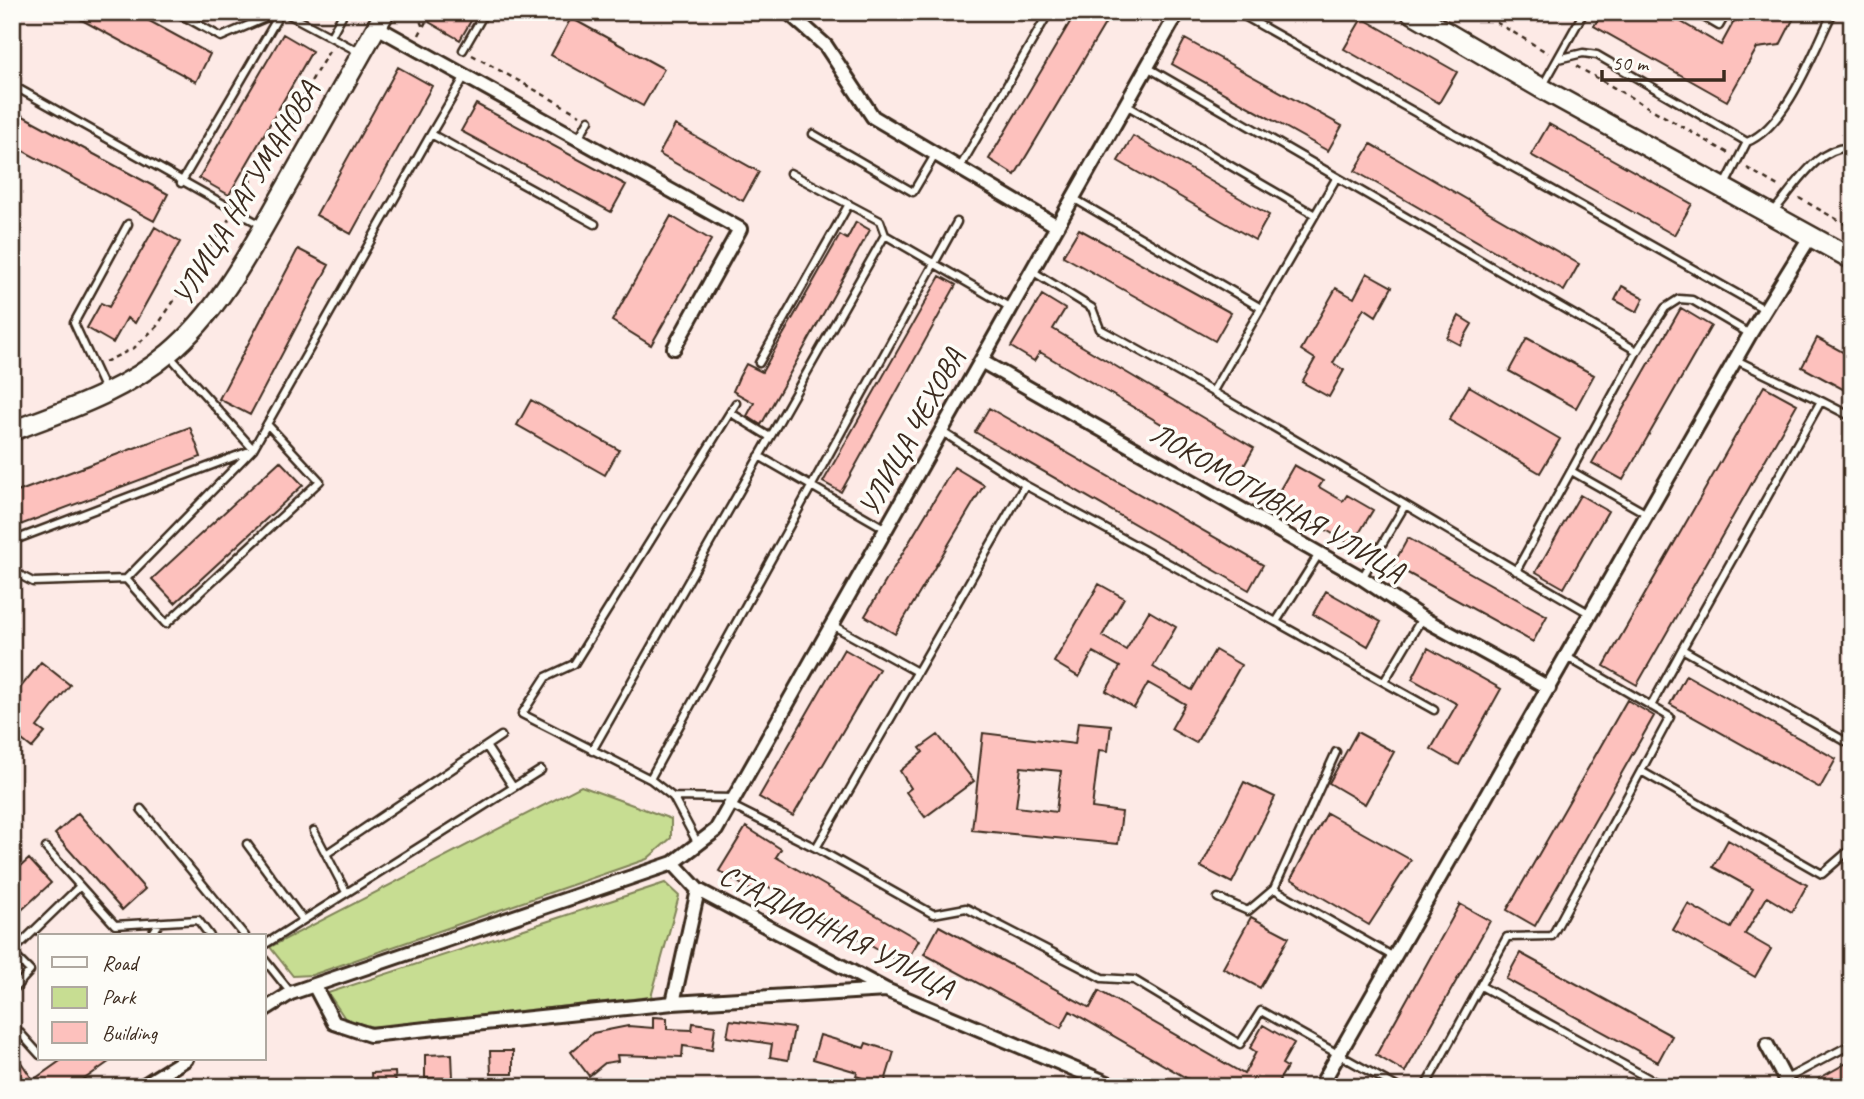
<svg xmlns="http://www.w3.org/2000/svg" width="1864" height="1099" viewBox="0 0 1864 1099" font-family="Caveat,sans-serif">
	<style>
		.green { fill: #c7dd92; stroke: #818458; stroke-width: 2 }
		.building { fill: #fdc1bd; stroke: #3b2a1e; stroke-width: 2; fill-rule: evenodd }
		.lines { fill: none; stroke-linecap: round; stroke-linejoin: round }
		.lane-casing { stroke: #3b2a1e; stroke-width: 11 }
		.street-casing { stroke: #3b2a1e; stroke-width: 18 }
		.secondary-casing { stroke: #3b2a1e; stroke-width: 23 }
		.primary-casing { stroke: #3b2a1e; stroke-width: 24 }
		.path { stroke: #3b2a1e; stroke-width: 2.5; stroke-dasharray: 5 5; stroke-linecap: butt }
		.lane { stroke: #fdfcf7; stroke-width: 6 }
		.street { stroke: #fdfcf7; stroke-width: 12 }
		.secondary { stroke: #fdfcf7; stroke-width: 18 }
		.primary { stroke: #fdfcf7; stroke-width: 19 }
		.labels { text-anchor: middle; stroke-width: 7; stroke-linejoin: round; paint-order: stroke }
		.street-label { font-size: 30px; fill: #3b2a1e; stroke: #fdfcf7 }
	</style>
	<rect width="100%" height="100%" fill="#fdeae6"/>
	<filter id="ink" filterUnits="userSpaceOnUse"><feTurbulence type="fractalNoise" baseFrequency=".0143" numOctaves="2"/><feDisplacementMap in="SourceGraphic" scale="14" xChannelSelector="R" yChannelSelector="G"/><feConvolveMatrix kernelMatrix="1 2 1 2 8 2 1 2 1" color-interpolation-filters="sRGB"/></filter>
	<g filter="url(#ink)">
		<path class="green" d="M581 786 671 819V838L647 859 312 975 293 976 270 947Z
			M665 883 679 896 651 997 373 1027 346 1020 328 993Z"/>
		<path class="building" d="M67 12H133L210 54 196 82Z
			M434 12H476L460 40 429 22Z
			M1076 12H1112L1015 175 989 159Z
			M1602 12H1664L1721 45 1739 12H1797L1780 45 1757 48 1727 101 1594 26Z
			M571 18 664 69 643 106 551 55Z
			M1362 18 1457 72 1439 103 1344 49Z
			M283 34 312 51 229 195 199 178Z
			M1185 39 1342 126 1328 151 1172 64Z
			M398 67 432 86 351 234 316 215Z
			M476 104 626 185 611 212 461 131Z
			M12 110 168 194 154 221 12 145Z
			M1549 124 1692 204 1674 235 1531 155Z
			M675 125 759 172 743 201 659 154Z
			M1133 136 1269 215 1255 240 1118 161Z
			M1371 144 1579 264 1564 291 1355 171Z
			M671 216 711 240 651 345 612 321Z
			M856 222 870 230 761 425 747 416 754 403 733 391 739 377 746 364 762 372 840 235 847 239Z
			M155 227 180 242 135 323 127 318 113 343 87 328 101 303 109 307Z
			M1079 229 1231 313 1215 341 1063 256Z
			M298 249 329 265 250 415 219 399Z
			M1367 273 1392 287 1376 316 1364 308 1333 363 1344 370 1329 397 1302 382 1315 359 1301 350 1336 288 1354 298Z
			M940 276 956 285 841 492 823 482Z
			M1622 286 1644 298 1637 312 1615 300Z
			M1042 295 1065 309 1053 329 1254 448 1241 471 1040 352 1034 361 1011 347Z
			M1681 308 1711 326 1623 480 1592 463Z
			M1459 316 1472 324 1460 345 1447 338Z
			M1527 338 1594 375 1576 408 1509 371Z
			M1817 338 1852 357V394L1802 367Z
			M1469 386 1560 439 1540 473 1449 420Z
			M1764 386 1797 404 1637 685 1604 666Z
			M531 400 619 450 605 475 517 425Z
			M989 408 1263 565 1249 590 975 432Z
			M190 427 201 457 12 528V494Z
			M280 461 303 485 175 603 152 579Z
			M1294 465 1323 481 1319 487 1343 501 1347 495 1373 510 1352 545 1274 500Z
			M954 467 984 485 895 634 865 616Z
			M1580 495 1608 511 1564 588 1536 572Z
			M1408 538 1547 616 1533 642 1393 565Z
			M1099 584 1124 598 1102 636 1126 650 1149 611 1176 627 1153 667 1192 690 1215 650 1241 665 1196 743 1171 729 1185 704 1148 683 1134 708 1106 691 1120 667 1093 652 1079 677 1054 662Z
			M1326 591 1381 622 1368 646 1313 614Z
			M1428 648 1501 689 1459 765 1431 749 1457 704 1412 679Z
			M844 649 879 669 793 816 759 797Z
			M41 662 70 685 37 727 45 733 32 748 12 732V698Z
			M1686 675 1836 759 1820 788 1670 704Z
			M1627 700 1654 716 1535 926 1507 910Z
			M1078 722 1111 725 1108 751 1099 750 1092 808 1122 812 1118 844 972 830 983 733 1075 744ZM1021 767 1061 771 1056 812 1016 807Z
			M1357 732 1394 752 1365 804 1329 783Z
			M938 735 974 781 925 817 906 792 911 788 900 771 923 752 920 748Z
			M1244 782 1275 797 1232 883 1201 867Z
			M78 813 145 889 122 910 55 834Z
			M1327 813 1411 860 1369 925 1291 879Z
			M746 827 781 849 776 857 919 940 904 965 760 882 754 892 719 871Z
			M1728 840 1807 885 1792 912 1767 897 1745 934 1771 949 1755 977 1673 930 1688 904 1731 928 1753 889 1713 867Z
			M29 859 51 883 12 919V874Z
			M1460 904 1490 921 1405 1072 1376 1055Z
			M1251 917 1289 937 1260 988 1223 968Z
			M939 926 1090 1008 1099 991 1244 1074 1256 1052 1250 1048 1263 1025 1294 1043 1282 1064 1287 1067 1275 1087H1202L1070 1011 1061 1028 924 954Z
			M1520 953 1672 1036 1658 1062 1506 979Z
			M653 1017 667 1018V1029L692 1030 693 1023 715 1026 712 1050 683 1046 682 1057 617 1055 618 1061 605 1063 589 1076 571 1052 593 1033 628 1026 653 1028Z
			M730 1020 794 1028 788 1060 770 1057 772 1044 727 1037Z
			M820 1035 864 1048 866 1043 894 1052 884 1085 856 1076 857 1072 813 1059Z
			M12 1049 33 1080 63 1059H113L73 1087H12Z
			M490 1051H513V1074H491Z
			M452 1054 453 1078H425V1055Z
			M1852 1060V1087H1804Z
			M395 1072 396 1087H372L371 1073Z"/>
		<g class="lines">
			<g class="lane-casing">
				<path id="lane" d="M176 12 221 37 279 12
					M284 12 359 52
					M1237 12 1766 310
					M1695 12 1719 26 1727 12
					M331 36 344 12
					M463 50 485 12
					M1558 59 1583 53 1597 55 1747 142C1787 126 1814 50 1833 12
					M1147 67 1637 351
					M12 85 261 225
					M1542 87 1584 12
					M1126 105 1315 215
					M431 134 595 224
					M813 134 913 192 935 155
					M578 139 589 120
					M959 169 1049 12
					M790 173 880 221 885 235 1011 308
					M181 183 281 12
					M1724 187 1747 142
					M1073 198 1261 308
					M1773 212C1793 190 1819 143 1852 148
					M1032 271 1092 308 1100 329C1266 419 1426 519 1589 613
					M168 354 253 449
					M759 363 849 204
					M105 390 74 323 128 224
					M1213 391 1337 177
					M1821 401 1852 417
					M731 413 770 437
					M267 424 320 481 166 624 126 579 253 449 262 433 431 134 465 76
					M759 456 886 529
					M1573 472 1647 514
					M1025 485 1276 622 1319 554
					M12 541 252 450
					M12 571 33 582 126 579
					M1516 571 1637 351 1665 308 1679 299 1692 300 1750 334
					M1362 578 1404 507
					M1276 622 1434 710
					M832 625 917 672
					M1682 649 1821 401 1736 360
					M1384 682 1422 618
					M1651 706 1682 649 1852 745
					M486 746 513 787
					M592 751 885 235
					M1336 752 1274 889 1394 957
					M1641 771 1822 874 1852 848
					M650 779 957 222
					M673 797 698 844
					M734 798 673 797 650 779 522 714 546 677 574 664 736 403
					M730 805 816 848 1025 485 941 431
					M141 809 245 936
					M314 831 346 892
					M247 844 303 920
					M46 848 115 925 198 920 210 936
					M816 848 933 914 966 908 1102 978 1134 980 1240 1044 1261 1011 1397 1087
					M326 854 501 736
					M1218 898 1248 911 1274 889
					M151 936 160 922
					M264 945 541 770
					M12 952 80 886
					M12 953 30 971 12 991
					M264 959 291 993
					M1481 986 1664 1087
					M12 1024 40 1055
					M1786 1079 1852 1044
					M1425 1087 1507 937 1552 936 1670 717 1567 657"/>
			</g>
			<g class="street-casing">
				<path id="street" d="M788 12 826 46 873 117 1057 226
					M377 27 740 229 674 348
					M981 361 1362 578 1422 618 1549 688
					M673 863 716 830 1178 12
					M314 985 334 1023 370 1035 673 1003 886 990
					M673 1003 698 890
					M264 1010 291 993 673 863 698 890 886 990 1117 1087
					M1767 1045 1789 1087
					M141 1087 186 1059
					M1320 1087 1750 334 1810 237"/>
			</g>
			<g class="secondary-casing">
				<path id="secondary" d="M12 431C67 410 123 392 169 353 222 309 254 243 288 184 320 127 353 69 385 12"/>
			</g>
			<g class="primary-casing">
				<path id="primary" d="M1411 12 1541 88 1852 259"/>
			</g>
			<path class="path" d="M417 12 423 28
				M1479 12 1548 53
				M419 35 431 12
				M472 55 580 115
				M1576 66 1728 153
				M1747 168 1778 186
				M1799 198 1852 228
				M239 201 331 48
				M105 362 134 348 157 326 229 219"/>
			<use href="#lane" class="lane"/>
			<use href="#street" class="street"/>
			<use href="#secondary" class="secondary"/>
			<use href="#primary" class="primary"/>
		</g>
	</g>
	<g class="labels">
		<g class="street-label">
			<text transform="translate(245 193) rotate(-59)" y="10">УЛИЦА НАГУМАНОВА</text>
			<text transform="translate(911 432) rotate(-61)" y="10">УЛИЦА ЧЕХОВА</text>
			<text transform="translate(1278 502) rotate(30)" y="10">ЛОКОМОТИВНАЯ УЛИЦА</text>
			<text transform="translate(837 931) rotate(27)" y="10">СТАДИОННАЯ УЛИЦА</text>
		</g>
	</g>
	<rect width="1864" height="1099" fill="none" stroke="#fdfcf7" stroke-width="42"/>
	<rect x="21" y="21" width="1822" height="1057" fill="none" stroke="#3b2a1e" stroke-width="2.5" filter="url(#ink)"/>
	<rect x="38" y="934" width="228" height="126" fill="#fdfcf7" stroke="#afa8a0" stroke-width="2"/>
	<rect x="52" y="957" width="35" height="10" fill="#fdfcf7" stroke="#afa8a0" stroke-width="2"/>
	<text x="102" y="970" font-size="21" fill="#3b2a1e">Road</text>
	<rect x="52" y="987" width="35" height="21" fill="#c7dd92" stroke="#afa8a0" stroke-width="2"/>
	<text x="102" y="1004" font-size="21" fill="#3b2a1e">Park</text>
	<rect x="52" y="1022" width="35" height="21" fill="#fdc1bd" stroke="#afa8a0" stroke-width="2"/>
	<text x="102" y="1040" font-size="21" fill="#3b2a1e">Building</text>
	<path d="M1602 70v10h122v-10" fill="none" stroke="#3b2a1e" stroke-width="3.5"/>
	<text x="1612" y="70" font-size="21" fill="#3b2a1e" stroke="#fdfcf7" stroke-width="5" paint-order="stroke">50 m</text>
</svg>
